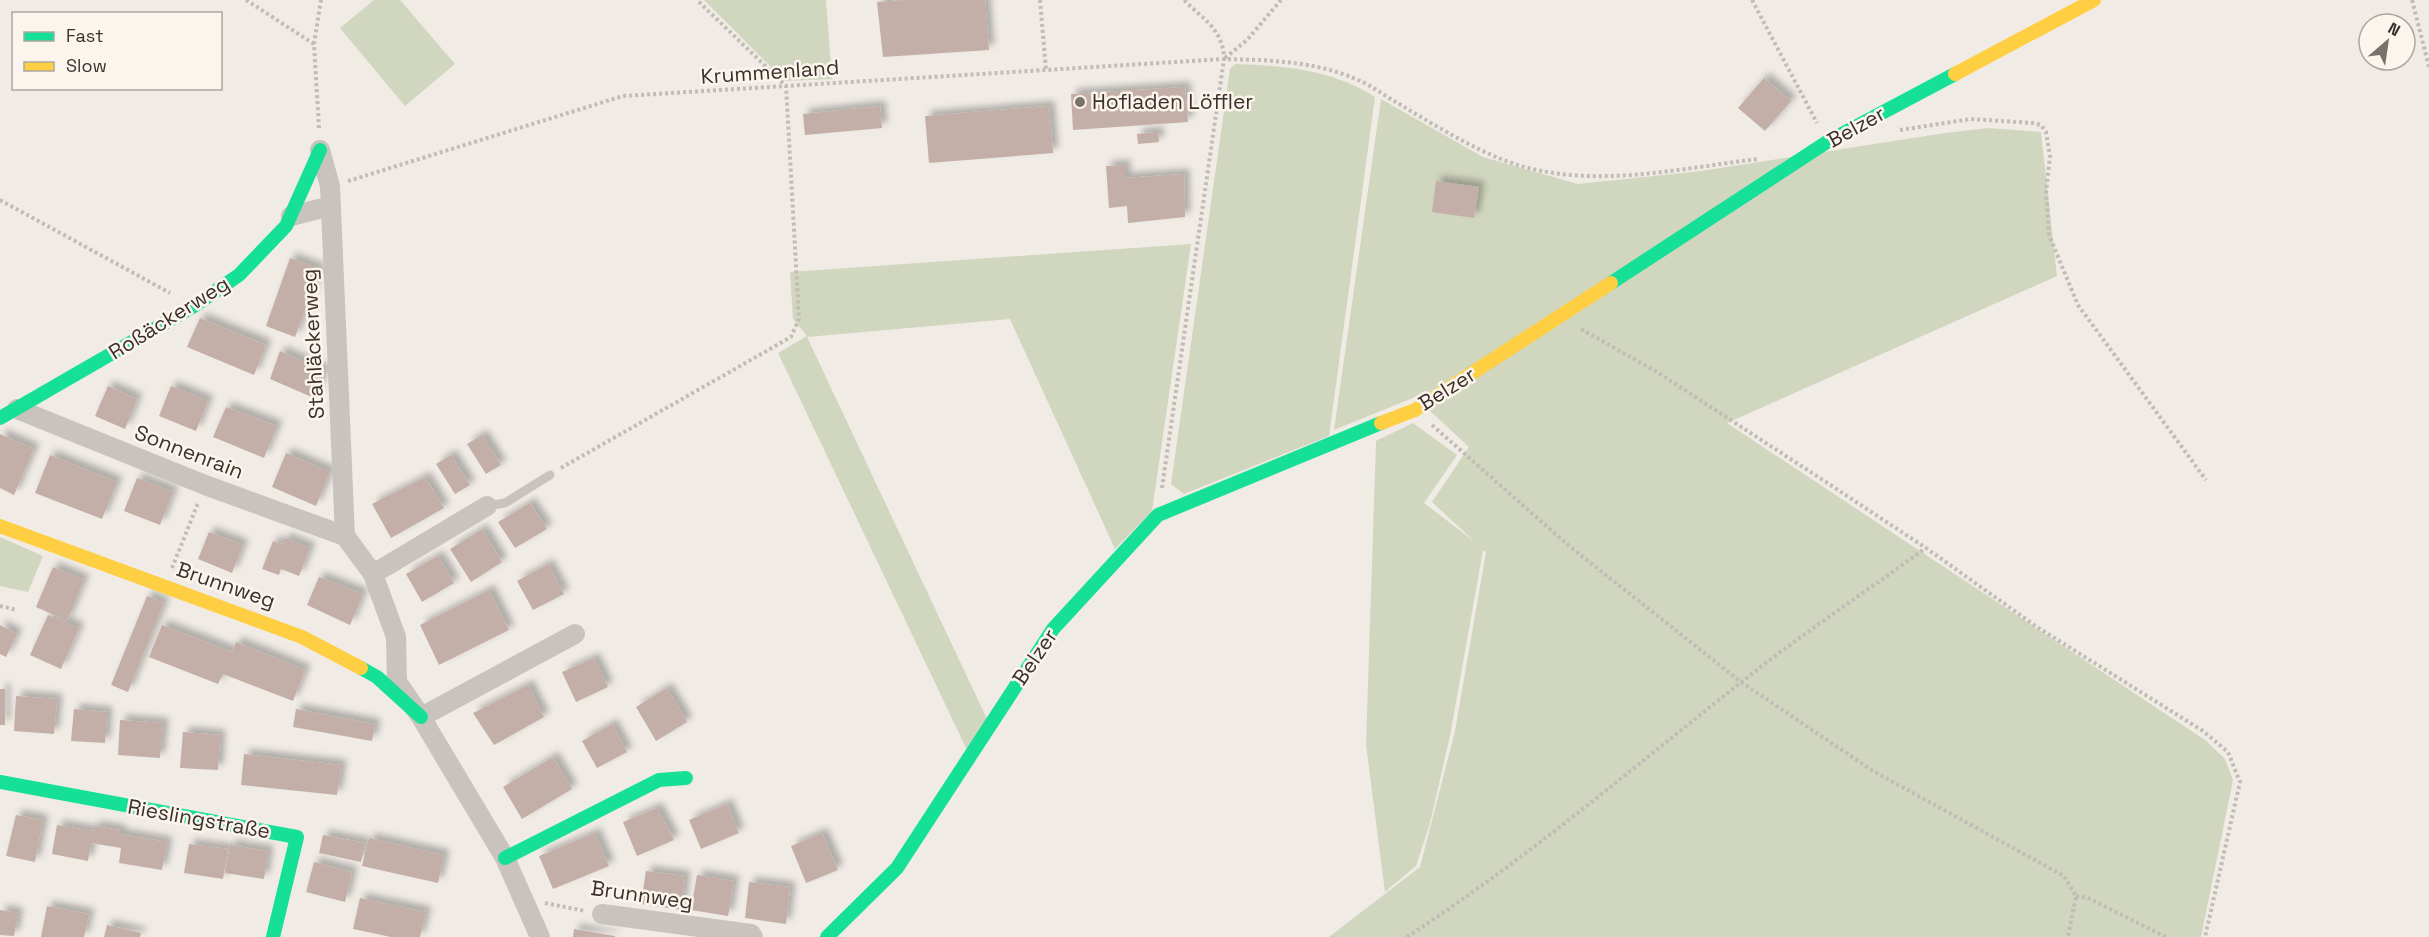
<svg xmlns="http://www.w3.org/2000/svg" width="2429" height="937" viewBox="0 0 2429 937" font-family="'Space Grotesk',sans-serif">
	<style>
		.green { fill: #d1d6bf }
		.building { fill: #c3afa7; filter: url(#shadow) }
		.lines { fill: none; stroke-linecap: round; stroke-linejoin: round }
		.path { stroke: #c2bbb6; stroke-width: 4; stroke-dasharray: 3 3; stroke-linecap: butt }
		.lane { stroke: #c9c3be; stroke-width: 9 }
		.street { stroke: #c9c3be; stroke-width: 20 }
		.fast { stroke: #16e098; stroke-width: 14 }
		.slow { stroke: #ffcf43; stroke-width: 14 }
		.poi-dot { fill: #7a716c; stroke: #fbf5ee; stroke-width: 2 }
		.labels { text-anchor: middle; stroke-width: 5; stroke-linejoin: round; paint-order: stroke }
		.street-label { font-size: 21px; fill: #3b302b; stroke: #fbf5ee }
		.poi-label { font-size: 21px; fill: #3b302b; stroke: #fbf5ee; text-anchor: start }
	</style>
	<defs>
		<filter id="shadow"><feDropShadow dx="5.5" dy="-5.5" stdDeviation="3" flood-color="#0004"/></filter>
	</defs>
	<rect width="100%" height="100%" fill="#f0ebe5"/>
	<path class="green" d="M374 0H400L455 64 405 106 340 28Z
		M704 0H826L832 79 785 81Z
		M1235 64C1285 66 1332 69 1375 97L1329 436 1184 494 1171 484 1230 69Z
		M1381 99 1483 157 1578 184 1701 171 1945 133 1989 128 2041 132 2057 276 1727 423 2205 740 2225 759 2233 780 2201 937H1329L1420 867 1455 731 1486 552 1483 550 1450 736 1430 823 1416 866 1385 892 1366 745 1376 441 1413 423 1457 455 1424 503 1475 542 1432 502 1469 447 1415 397 1334 430Z
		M1191 244 1152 511 1115 549 1010 319 807 337 987 719 967 750 778 353 807 336 793 319 790 272Z
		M0 537 43 556 28 592 0 586Z"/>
	<path class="building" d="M905 0H985L989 50 883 57 877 2Z
		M1764 78 1791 101 1765 131 1738 108Z
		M1185 87 1188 122 1073 130 1071 94Z
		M880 106 882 128 805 135 803 114Z
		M1049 106 1053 153 929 163 925 116Z
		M1158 132 1159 142 1138 144 1137 134Z
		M1125 165V178L1184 174 1185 217 1128 223 1127 206 1109 208 1106 166Z
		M1436 181 1479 187 1474 218 1432 212Z
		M290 258 320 269 295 337 266 326Z
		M200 318 266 345 254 375 187 347Z
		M280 351 325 371 314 398 270 379Z
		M108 386 137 399 125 429 95 416Z
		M171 386 208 401 196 431 159 416Z
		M226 407 277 426 264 458 213 437Z
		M0 434 34 449 14 495 0 488Z
		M482 435 501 465 486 474 467 444Z
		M286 453 330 472 316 506 272 487Z
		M50 455 117 482 102 519 35 493Z
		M451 455 470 485 455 494 436 464Z
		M425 477 444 508 391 538 372 504Z
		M137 478 173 492 160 525 124 511Z
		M530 503 547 529 515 548 498 522Z
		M482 529 502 562 471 582 450 549Z
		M209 532 243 545 232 573 198 559Z
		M285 538 310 548 299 576 281 569 279 575 262 569 273 541 282 544Z
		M438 556 454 583 422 602 406 574Z
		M548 564 564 594 533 610 517 581Z
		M53 567 84 580 67 621 36 607Z
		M319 577 363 594 350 625 307 605Z
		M489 590 509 630 439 665 420 625Z
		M147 596 164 603 128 692 111 685Z
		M48 615 79 628 61 669 30 655Z
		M0 625 17 634 6 657 0 654Z
		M162 625 232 652 236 642 305 670 293 701 223 674 218 684 149 657Z
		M594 658 608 687 576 702 562 672Z
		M528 685 544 717 494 745 473 713Z
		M667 688 687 722 656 741 636 707Z
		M0 689H5V725H0Z
		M16 696 57 699 54 734 14 731Z
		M74 709 107 712 105 743 71 741Z
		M296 709 375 724 372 741 293 727Z
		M120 720 163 723 160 758 118 755Z
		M612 724 627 752 597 768 582 741Z
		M183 732 220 735 218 770 180 768Z
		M244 754 341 765 337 795 241 785Z
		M553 757 572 789 522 819 503 787Z
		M727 804 739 833 701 849 689 820Z
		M657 808 674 840 637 856 623 822Z
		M16 815 43 820 35 862 6 856Z
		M57 825 93 831 94 826 120 830V834L167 842 162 870 119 863 121 848 91 843 88 861 52 854Z
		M595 833 609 866 553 889 539 856Z
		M822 833 838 870 806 883 791 846Z
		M323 835 365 843 361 862 319 853Z
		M369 838 444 855 438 883 362 866Z
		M189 844 228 849 223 879 184 873Z
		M230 845 268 851 264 879 225 873Z
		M314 862 352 872 345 902 306 892Z
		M646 871 685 876 681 910 641 904Z
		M697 875 734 881 728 916 691 910Z
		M749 882 790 887 786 924 745 918Z
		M360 898 426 912 420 937H391L353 929Z
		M47 906 89 914 84 937H41Z
		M0 910 18 913 14 936 0 935Z
		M107 925 141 933 140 937H104Z
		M574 929 615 936V937H573Z"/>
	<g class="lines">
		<path class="path" d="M246 0 314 44
			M1040 0 1046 70
			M1752 0 1817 123
			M2412 0 2429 67
			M1225 58 1247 40 1281 0
			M319 128 314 44 321 0
			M1900 130 1971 119 2033 123 2041 125 2046 132 2050 156 2046 192 2049 235 2078 305 2206 480
			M348 181 623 96 1224 59C1269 60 1316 61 1358 80 1371 85 1382 94 1394 101 1428 121 1464 144 1501 159 1583 192 1674 169 1758 159
			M0 200 170 293
			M1581 329 1657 372 1829 484 1926 548 2037 627 2203 731 2228 752 2240 782 2205 937
			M1432 425 1568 545 1741 682 1873 771 2064 876 2076 896 2068 937
			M561 468 791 337 799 319 786 86 697 0
			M1162 488 1224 59C1223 29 1204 20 1184 0
			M172 568 198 503
			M0 606 17 610
			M2076 896 2088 898 2166 937
			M545 903 585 911
			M1407 937C1524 861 1630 770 1739 684 1799 636 1864 593 1926 548"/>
		<path class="lane" d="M487 506 505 503 550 475"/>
		<path class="street" d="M320 150 330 186 345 536
			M291 216 331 206
			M17 409 205 485 345 536
			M345 536 373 574 396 637 397 682 421 717 505 858 540 937
			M373 574 487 506
			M421 717 575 634
			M602 914 751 934 753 937"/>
		<path class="fast" d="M1611 283 1827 142 1955 74
			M0 418 194 306 239 275 286 226 320 150
			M361 668 377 677 421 717
			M0 782 297 837 273 937
			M505 858 659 780 686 778
			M827 937 897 868 1053 629 1158 515 1381 423"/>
		<path class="slow" d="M1955 74 2094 0
			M1381 423 1415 410 1611 283
			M0 526 302 637 361 668"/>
	</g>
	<circle class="poi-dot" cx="1080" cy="102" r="6"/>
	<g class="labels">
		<g class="street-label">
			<text transform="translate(770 72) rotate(-4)" y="7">Krummenland</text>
			<text transform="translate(1856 127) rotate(-29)" y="7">Belzer</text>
			<text transform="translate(169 318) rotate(-32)" y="7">Roßäckerweg</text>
			<text transform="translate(313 344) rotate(-93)" y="7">Stahläckerweg</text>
			<text transform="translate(1447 389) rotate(-32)" y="7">Belzer</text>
			<text transform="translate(189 452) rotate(21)" y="7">Sonnenrain</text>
			<text transform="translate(226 585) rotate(19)" y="7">Brunnweg</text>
			<text transform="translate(1035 657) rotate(-56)" y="7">Belzer</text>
			<text transform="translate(199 819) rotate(10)" y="7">Rieslingstraße</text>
			<text transform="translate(642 895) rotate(8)" y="7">Brunnweg</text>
		</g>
		<g class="poi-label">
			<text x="1092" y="109">Hofladen Löffler</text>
		</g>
	</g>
	<rect x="12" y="12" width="210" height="78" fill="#fbf5ee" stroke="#aea6a0" stroke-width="1.5"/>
	<rect x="24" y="32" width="30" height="9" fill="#16e098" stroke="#aea6a0" stroke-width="1.5"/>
	<text x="66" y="42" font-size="18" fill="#3b302b">Fast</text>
	<rect x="24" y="62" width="30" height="9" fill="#ffcf43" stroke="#aea6a0" stroke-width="1.5"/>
	<text x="66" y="72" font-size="18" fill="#3b302b">Slow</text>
	<g transform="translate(2387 42) rotate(29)"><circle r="28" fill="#fbf5ee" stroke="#aea6a0" stroke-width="1.5"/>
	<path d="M0-4.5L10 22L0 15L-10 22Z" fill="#7a716c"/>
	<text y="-9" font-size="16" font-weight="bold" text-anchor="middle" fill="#3b302b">N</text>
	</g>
</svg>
